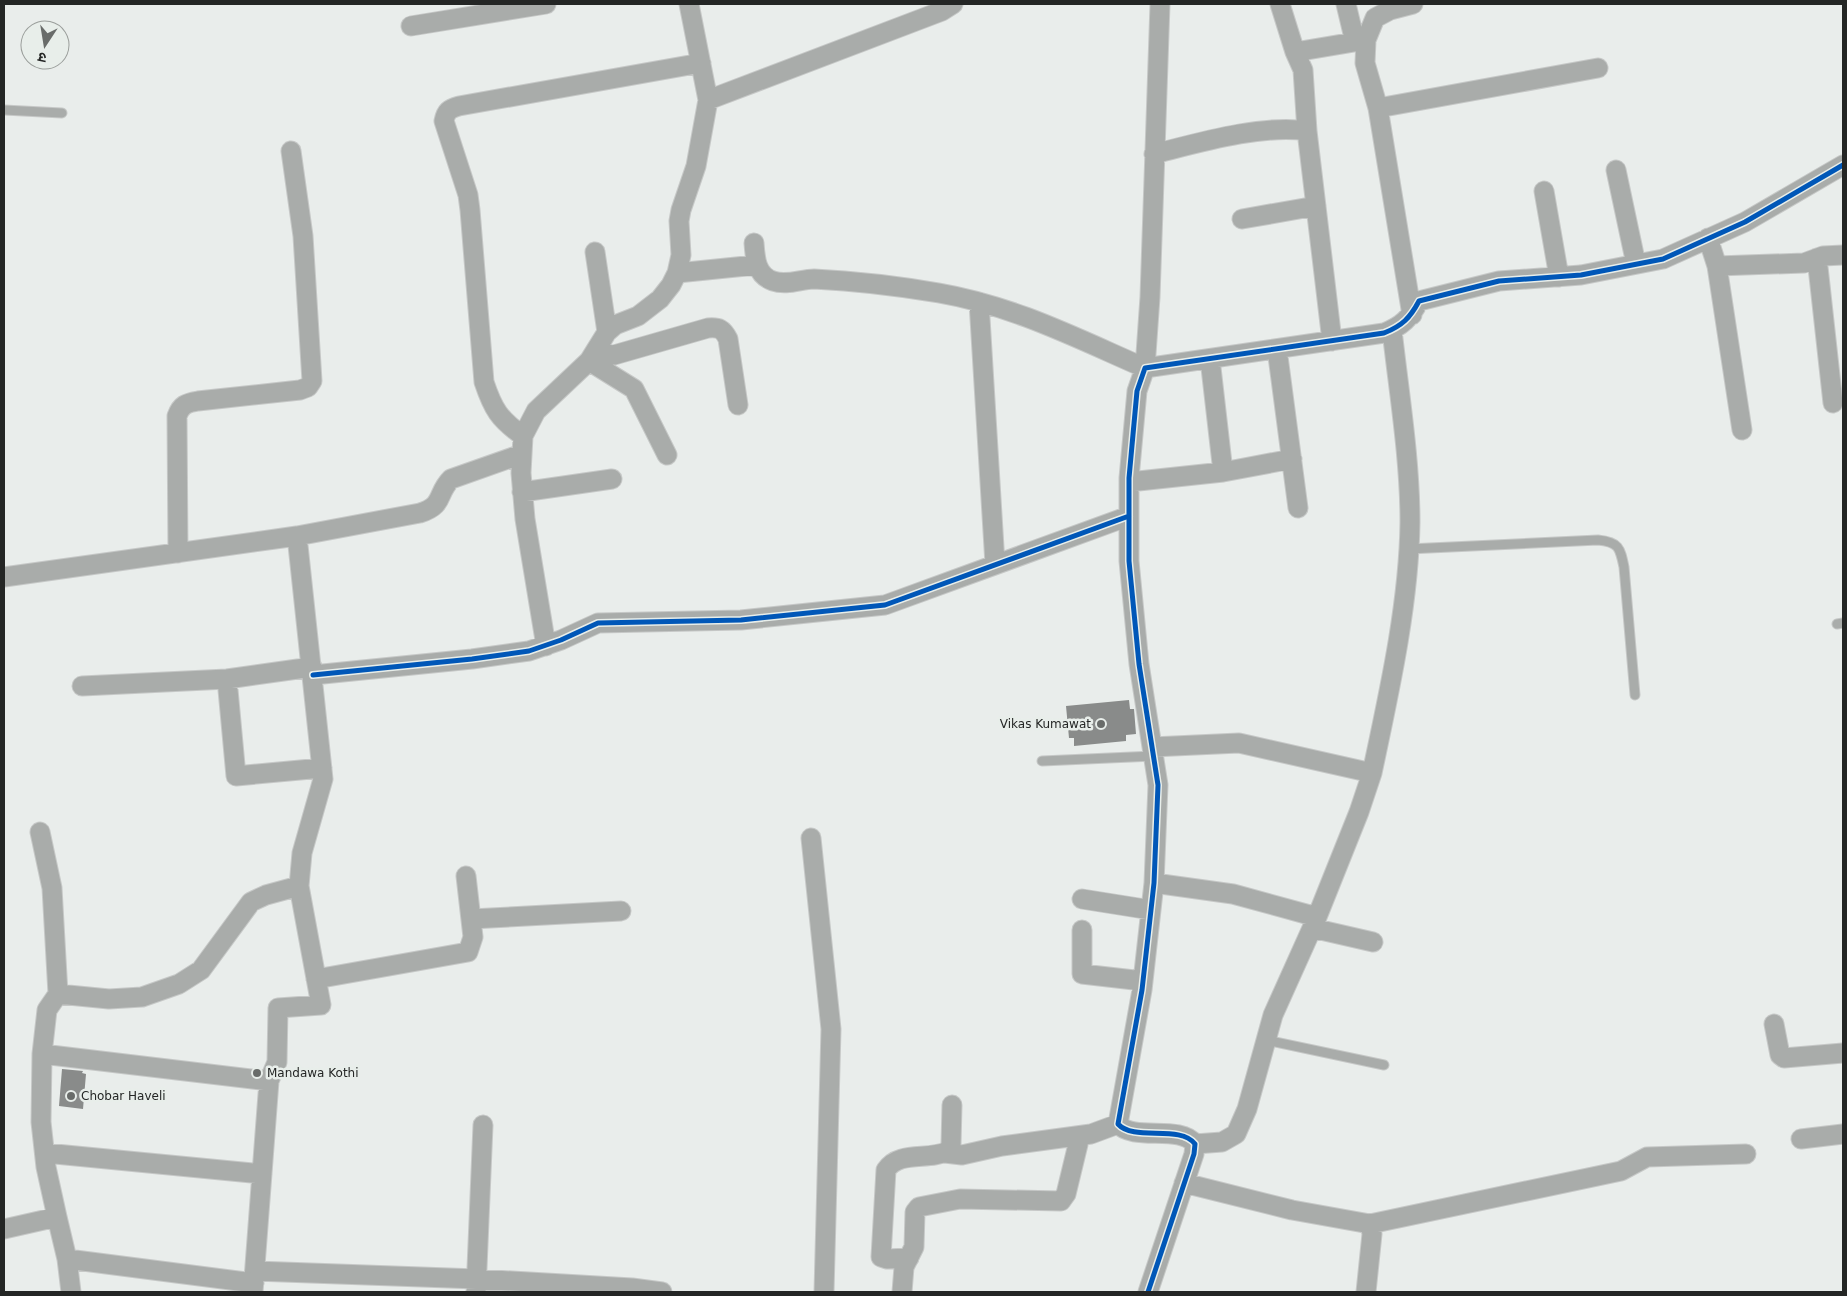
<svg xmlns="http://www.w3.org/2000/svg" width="1847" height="1296" viewBox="0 0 1847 1296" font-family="'DejaVu Sans','Noto Sans Devanagari',sans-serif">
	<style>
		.building { fill: #898b8a }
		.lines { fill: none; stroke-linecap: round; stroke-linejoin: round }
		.lane-casing { stroke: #c6c8c7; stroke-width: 11 }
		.street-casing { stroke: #c6c8c7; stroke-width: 21 }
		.lane { stroke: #a9acaa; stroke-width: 9 }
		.street { stroke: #a9acaa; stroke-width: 19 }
		.cycleway-casing { stroke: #e8eeea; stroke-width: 8 }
		.cycleway { stroke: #0057b8; stroke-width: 5 }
		.poi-dot { fill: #696c6a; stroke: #e8eeea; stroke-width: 2 }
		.labels { text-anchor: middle; stroke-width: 5; stroke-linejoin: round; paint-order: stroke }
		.poi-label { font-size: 12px; fill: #242625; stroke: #e8eeea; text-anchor: start }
	</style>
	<rect width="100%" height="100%" fill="#e9edeb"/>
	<path class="building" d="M1129 700 1130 709H1134L1136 734 1126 735V741L1074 746V738H1069L1066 706Z
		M62 1069 83 1071 82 1073 86 1074 83 1109 59 1106Z"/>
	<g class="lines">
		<g class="lane-casing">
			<path id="lane" d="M4 110 62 113
				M1408 549 1598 540C1619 542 1620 548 1624 567L1635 695
				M1837 624 1843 623
				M1042 761 1154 756
				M1266 1040 1384 1065"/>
		</g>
		<g class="street-casing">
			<path id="street" d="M1280 4 1295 52 1303 70 1307 131
				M1346 4 1355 42
				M411 26 546 4
				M1295 52 1366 40
				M708 100 942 11 953 4
				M1378 108 1598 68
				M1154 154C1198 143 1262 124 1307 131L1332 341
				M1616 170 1636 264
				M1544 191 1559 277
				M1242 219 1316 206
				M1708 238 1717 266 1804 263 1823 256 1843 255
				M754 243C755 258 756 275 773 281 787 286 801 279 814 279 855 281 898 286 939 293 1014 306 1076 338 1145 368L1150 297 1160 4
				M595 252 607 332
				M1817 258 1833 403
				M1717 266 1742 430
				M677 273 756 265
				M979 302 995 564
				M1412 315 1378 108 1365 63 1366 40 1375 18 1390 10 1413 4
				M1277 349 1298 508
				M595 353 614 355 708 328C719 327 723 329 728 339L738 405
				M1210 359 1223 472
				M589 361 634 389 667 455
				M523 436C499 419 493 409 484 382L470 210 468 195 444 121C446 111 449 109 459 106L701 63
				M1129 482 1223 472 1292 459
				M522 492 612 479
				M178 553 177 416C181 405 186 403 198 401L300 390 308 387 312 381 303 236 291 151
				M4 577 297 536 420 513C445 505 436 494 451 479L522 454
				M546 646 525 519 521 473 523 436 536 411 589 361 607 332 615 325 638 316 660 299 671 285 677 273 681 255 679 221 681 210 696 166 708 100 689 4
				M313 675 472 659 529 651 561 640 598 623 741 620 885 605 1129 516
				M227 679 236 776 322 768
				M82 686 227 679 312 667
				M1152 747 1239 743 1372 773 1359 812 1317 917 1273 1015 1247 1109 1236 1134 1222 1142 1195 1144
				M1372 773C1389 693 1409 604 1410 522 1410 459 1399 393 1392 330
				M40 832 52 888 58 994
				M811 838 831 1029 824 1292
				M1154 883 1233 894 1317 917
				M1082 899 1151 910
				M471 919 621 911
				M1312 928 1373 942
				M1082 930V974L1143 981
				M316 979 468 952 473 937 466 876
				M1774 1024 1780 1055 1784 1058 1843 1053
				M42 1054 269 1081
				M1801 1139 1843 1134
				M45 1153 262 1174
				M945 1153 962 1155 1002 1146 1091 1134 1118 1124
				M1184 1183 1292 1210 1370 1224 1372 1234 1366 1292
				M57 1217 67 1259 254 1283
				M1370 1224 1621 1171 1647 1157 1746 1154
				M4 1229 57 1217 46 1167 41 1122 42 1054 47 1010 58 994 109 999 142 997 179 984 201 970 251 902 266 895 299 886
				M909 1258 887 1259 881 1257 886 1170C899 1150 929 1161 948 1151L951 1145 952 1105
				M67 1259 71 1292
				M255 1271 477 1279 632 1288 662 1292
				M253 1292 269 1081 277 1062 278 1008 321 1005 299 886 302 853 323 779 297 536
				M476 1292 483 1125
				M902 1292 904 1267 914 1247 915 1212 919 1207 960 1199 1061 1201 1066 1194 1080 1136
				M1148 1292 1194 1154 1195 1144C1180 1124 1134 1142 1118 1124L1142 990 1154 883 1158 785 1139 664 1129 561V478L1137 391 1145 368 1384 333C1402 326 1410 318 1419 301L1499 281 1581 275 1663 259 1745 222 1843 165"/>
		</g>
		<use href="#lane" class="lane"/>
		<use href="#street" class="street"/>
		<g class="cycleway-casing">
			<path id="cycleway" d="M313 675 472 659 529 651 561 640 598 623 741 620 885 605 1129 516
				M1148 1292 1194 1154 1195 1144C1180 1124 1134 1142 1118 1124L1142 990 1154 883 1158 785 1139 664 1129 561V478L1137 391 1145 368 1384 333C1402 326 1410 318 1419 301L1499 281 1581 275 1663 259 1745 222 1843 165"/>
		</g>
		<use href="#cycleway" class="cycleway"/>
	</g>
	<g class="poi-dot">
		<circle cx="1101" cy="724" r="5"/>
		<circle cx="257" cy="1073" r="5"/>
		<circle cx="71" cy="1096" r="5"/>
	</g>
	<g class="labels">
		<g class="poi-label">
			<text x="1091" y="728" text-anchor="end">Vikas Kumawat</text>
			<text x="267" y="1077">Mandawa Kothi</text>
			<text x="81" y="1100">Chobar Haveli</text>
		</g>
	</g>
	<rect width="1847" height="1296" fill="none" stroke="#242625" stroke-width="10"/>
	<g transform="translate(45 45) rotate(192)"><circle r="24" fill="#e8eeea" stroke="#9a9e9b"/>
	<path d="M0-4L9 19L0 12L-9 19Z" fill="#696c6a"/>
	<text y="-8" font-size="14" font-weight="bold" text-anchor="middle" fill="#242625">उ</text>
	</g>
</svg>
